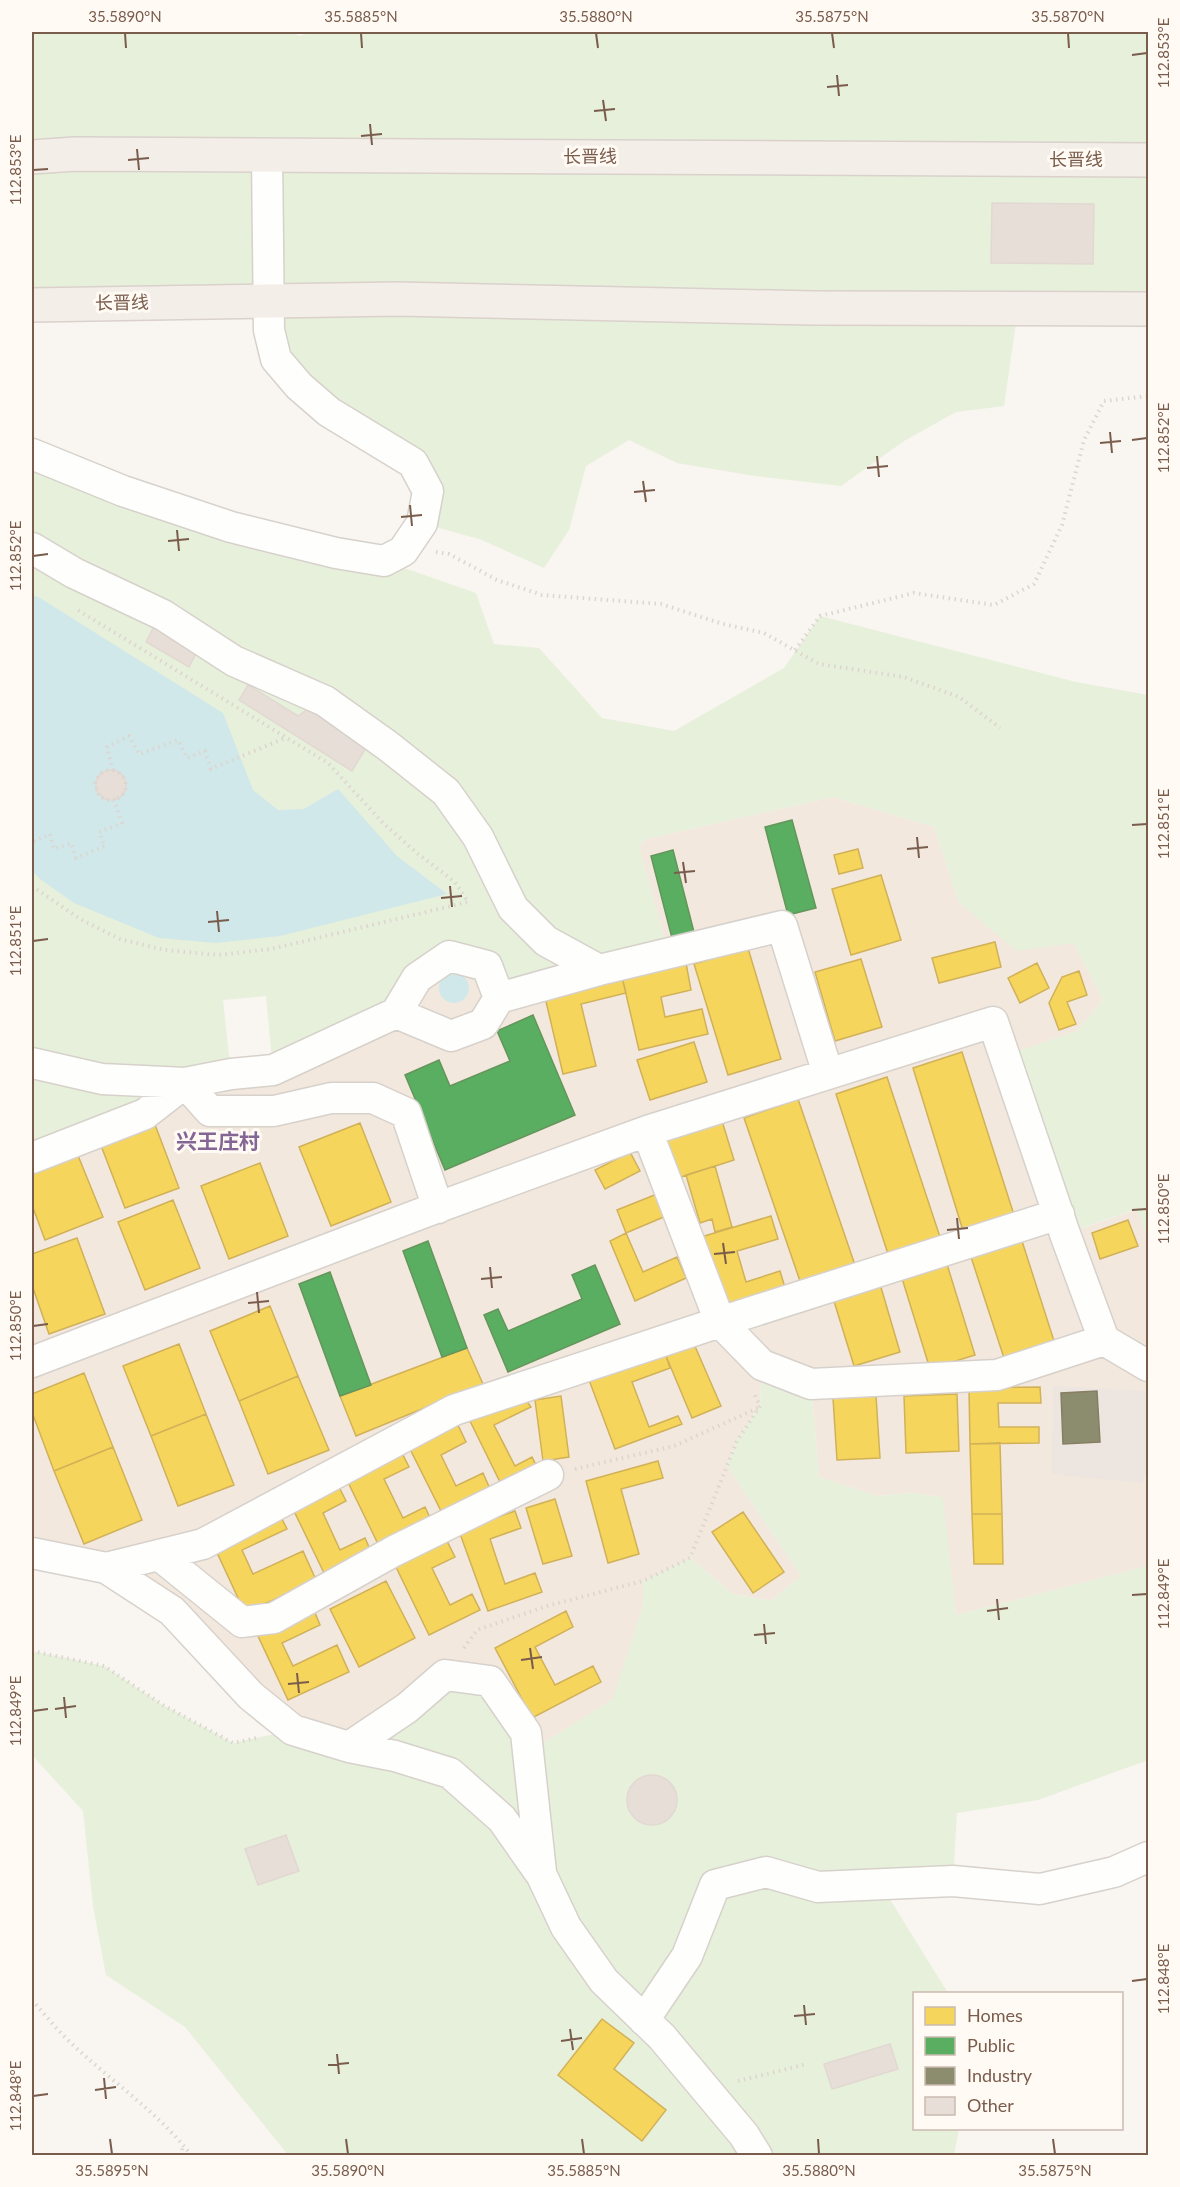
<svg xmlns="http://www.w3.org/2000/svg" width="1180" height="2187" viewBox="0 0 1180 2187" font-family="Lato,'Noto Sans SC',sans-serif">
	<style>
		.residential { fill: #f2e8de }
		.industrial { fill: #ede5e0 }
		.green { fill: #e7f0db }
		.water { fill: #d0e8ea }
		.homes { fill: #f6d55c; stroke: #d1b158; stroke-width: 1.5 }
		.public { fill: #5aae61; stroke: #64955b; stroke-width: 1.5 }
		.industry { fill: #8c8c6e; stroke: #877e64; stroke-width: 1.5 }
		.building { fill: #e6ded7; stroke: #e2d8d2; stroke-width: 1.5 }
		.lines { fill: none; stroke-linecap: round; stroke-linejoin: round }
		.minor-casing { stroke: #d7d1cb; stroke-width: 33 }
		.major-casing { stroke: #dad1cc; stroke-width: 36 }
		.path { stroke: #dcd5d0; stroke-width: 4; stroke-dasharray: 1.5 4.5; stroke-linecap: butt }
		.minor { stroke: #fefefd; stroke-width: 30 }
		.major { stroke: #f3eee8; stroke-width: 33 }
		.ticks { fill: none; stroke: #7a5c4d; stroke-width: 2 }
		.labels { text-anchor: middle; stroke-width: 6; stroke-linejoin: round; paint-order: stroke }
		.street-label { font-size: 18px; fill: #7a5c4d; stroke: #fffaf3 }
		.quarter-label { font-size: 21px; font-weight: bold; fill: #846695; stroke: #fffaf3 }
		.neatline { fill: none; stroke: #7a5c4d; stroke-width: 2 }
		.ticks-label { font-size: 15px; text-anchor: middle; fill: #7a5c4d }
	</style>
	<rect width="100%" height="100%" fill="#f9f5f0"/>
	<path class="residential" d="M833 797 934 827 959 903 1074 943 1103 1000 1077 1031 1005 1056 1066 1234 1138 1209 1148 1239V1566L956 1615 942 1497 911 1493 877 1496 819 1477 811 1384 762 1366 760 1406 737 1441 727 1466 801 1576 771 1601 733 1594 690 1558 642 1608 614 1699 529 1752 349 1747 293 1730 172 1611 32 1553V1158L273 1070 449 956 668 953 639 847 646 839Z"/>
	<path class="industrial" d="M1053 1386 1148 1391V1468L1142 1483 1052 1474Z"/>
	<path class="green" d="M32 32H291L300 36 311 32H1148V309H1018L1004 406 956 412 904 441 841 486 755 476 677 463 629 440 586 466 569 530 544 568 482 540 422 523 428 491 299 386 257 301 32 305Z
		M32 454 384 561 476 593 494 644 539 648 602 718 674 731 784 668 820 616 1076 682 1148 695V1239L1137 1209 1065 1234 1004 1056 1077 1031 1103 1000 1074 943 1017 951 959 903 934 827 833 797 646 839 639 847 668 953 499 998 449 956 396 1013 273 1070 266 996 223 1000 231 1074 32 1158Z
		M762 1365 811 1384 819 1477 877 1496 911 1493 943 1497 956 1615 1148 1566V1760L1038 1800 957 1813 953 1881 881 1885 948 1993 914 1994V2128L959 2129 954 2155H288L185 2027 106 1975 93 1906 83 1811 32 1755V1651L104 1666 163 1705 233 1743 293 1730 349 1747 445 1675 490 1681 529 1752 613 1699 642 1608 643 1581 690 1558 733 1594 771 1601 801 1576 727 1466 737 1441 760 1406Z"/>
	<path class="water" d="M32 595 40 598 223 713 253 790 278 810 304 809 338 789 397 856 447 894 280 936 216 943 159 938 74 903 40 879 32 871Z
		M439 988a15 15 0 1 1 30 0a15 15 0 1 1-30 0Z"/>
	<path class="homes" d="M858 849 863 868 839 874 834 855Z
		M881 875 901 940 851 955 832 889Z
		M995 942 1001 967 939 983 932 958Z
		M748 948 781 1059 728 1075 694 964Z
		M861 959 882 1027 835 1041 815 972Z
		M686 963 691 990 661 997 665 1017 702 1009 708 1034 639 1050 622 977Z
		M1037 963 1049 988 1020 1003 1008 978Z
		M1079 971 1087 995 1067 1002 1076 1024 1059 1030 1049 1003 1062 977Z
		M622 977 626 993 581 1004 596 1066 563 1074 544 993Z
		M694 1042 707 1082 650 1100 637 1060Z
		M962 1052 1015 1218 964 1234 913 1068Z
		M887 1077 941 1240 889 1257 836 1094Z
		M798 1099 855 1265 801 1284 744 1118Z
		M722 1121 734 1160 675 1179 663 1139Z
		M154 1122 179 1188 125 1208 100 1143Z
		M360 1123 391 1202 331 1226 299 1147Z
		M630 1152 640 1171 605 1189 595 1170Z
		M77 1153 103 1217 45 1240 32 1205V1171Z
		M260 1163 288 1236 229 1259 201 1186Z
		M715 1166 732 1227 715 1232 712 1219 700 1223 686 1175Z
		M657 1194 666 1216 626 1233 617 1210Z
		M173 1200 200 1268 145 1290 118 1222Z
		M771 1216 778 1239 737 1251 746 1282 780 1271 786 1291 723 1310 701 1237Z
		M1128 1220 1138 1246 1100 1259 1092 1233Z
		M626 1233 643 1272 677 1257 686 1278 635 1301 610 1241Z
		M77 1238 105 1314 49 1334 32 1285V1254Z
		M1021 1238 1055 1344 1005 1361 970 1254Z
		M946 1261 975 1355 930 1369 901 1275Z
		M880 1284 900 1352 854 1366 833 1298Z
		M270 1306 298 1376 239 1401 210 1331Z
		M179 1344 206 1414 151 1436 123 1366Z
		M662 1344 670 1368 632 1382 649 1427 678 1416 682 1424 615 1449 586 1372Z
		M694 1344 721 1406 692 1418 666 1356Z
		M467 1348 483 1384 356 1436 340 1396Z
		M84 1373 113 1447 54 1471 32 1412V1394Z
		M298 1376 329 1450 268 1474 239 1401Z
		M1040 1387 1041 1403H998L999 1427H1039V1443L970 1444 969 1388Z
		M957 1394 959 1451 906 1453 904 1396Z
		M522 1395 531 1407 494 1425 515 1466 532 1457 537 1467 501 1484 467 1415Z
		M561 1396 569 1457 543 1461 535 1400Z
		M876 1396 880 1458 837 1460 833 1398Z
		M206 1414 234 1485 178 1506 151 1436Z
		M458 1425 466 1442 441 1455 456 1486 483 1473 490 1489 442 1513 410 1449Z
		M1000 1443 1002 1514H972L970 1444Z
		M113 1447 142 1520 84 1544 54 1471Z
		M400 1449 409 1467 384 1479 403 1518 425 1507 431 1520 379 1546 345 1476Z
		M658 1461 663 1478 621 1489 639 1554 608 1563 586 1481Z
		M338 1485 346 1501 323 1513 340 1550 365 1538 372 1554 326 1577 292 1507Z
		M555 1499 572 1556 543 1564 526 1508Z
		M515 1511 521 1528 490 1539 505 1584 535 1573 542 1592 488 1611 459 1531Z
		M743 1512 784 1572 753 1593 712 1532Z
		M279 1513 287 1529 242 1550 253 1574 303 1551 316 1580 245 1613 213 1544Z
		M972 1514H1002L1003 1564H974Z
		M447 1541 455 1557 432 1568 450 1605 472 1594 480 1610 429 1635 396 1567Z
		M386 1581 415 1638 359 1667 330 1609Z
		M313 1608 320 1625 282 1643 293 1666 337 1645 349 1672 288 1700 257 1634Z
		M566 1611 573 1627 535 1647 555 1685 593 1666 601 1682 532 1718 495 1648Z
		M602 2019 634 2043 614 2069 666 2110 642 2141 558 2075Z"/>
	<path class="public" d="M792 820 816 908 788 915 765 827Z
		M673 850 695 936 673 942 651 856Z
		M533 1015 575 1115 445 1170 405 1075 439 1060 450 1086 510 1061 497 1031Z
		M428 1241 467 1348 442 1357 403 1251Z
		M595 1265 620 1324 508 1372 484 1315 498 1309 508 1331 582 1299 572 1275Z
		M330 1272 371 1385 340 1396 299 1284Z"/>
	<path class="industry" d="M1097 1391 1100 1442 1063 1444 1061 1393Z"/>
	<path class="building" d="M992 203 1094 204 1093 264 991 263Z
		M154 626 198 650 189 667 146 642Z
		M248 685 298 716 308 709 367 746 352 771 239 700Z
		M96 785a15 15 0 1 1 30 0a15 15 0 1 1-30 0Z
		M627 1800a25 25 0 1 1 50 0a25 25 0 1 1-50 0Z
		M286 1835 299 1871 258 1885 245 1849Z
		M890 2044 898 2069 832 2089 824 2064Z"/>
	<g class="lines">
		<g class="minor-casing">
			<path id="minor" d="M32 454 123 491 231 527 336 553 384 561 403 551 422 523 428 491 413 463 329 412 299 386 276 359 269 330 267 155
				M32 548 74 573 163 615 234 661 325 701 388 746 446 792 478 837 513 908 546 941 599 970
				M499 998 599 970 782 926 828 1074
				M32 1063 102 1079 185 1083 231 1074 273 1070 396 1013 417 978 449 956 487 966 499 998 483 1024 451 1036 396 1013
				M647 1131 720 1322 1059 1214
				M32 1158 145 1114 185 1083 210 1111H274L331 1098H373L406 1113 438 1208
				M32 1362 425 1212 647 1131 993 1022 1065 1234 1104 1340 1148 1366
				M32 1553 106 1568 172 1611 251 1696 293 1730 349 1747 395 1756 450 1773 502 1819 542 1876 566 1927 604 1981 662 2037 744 2135 757 2156
				M159 1555 242 1622 274 1618 394 1551 548 1475
				M106 1568 203 1544 454 1410 720 1322 762 1365 811 1384 997 1375 1104 1340
				M349 1747 407 1708 445 1675 490 1681 526 1733 541 1872
				M644 2020 687 1956 715 1885 766 1872 818 1887 953 1881 1040 1889 1114 1872 1148 1857"/>
		</g>
		<g class="major-casing">
			<path id="major" d="M32 157 75 154 1148 160
				M32 305 398 299 814 308 1148 309"/>
		</g>
		<path class="path" d="M436 552 449 554 497 580 542 595 661 604 723 624 764 633 819 664 904 677 959 697 1000 728
			M795 650 820 616 914 593 994 605 1034 584 1062 525 1084 440 1104 401 1148 396
			M113 770C129 776 131 794 114 800
			M32 835 34 841 50 834 54 849 71 843 76 858 105 846 99 832 122 823 114 800H106L99 796 95 783C98 774 103 770 113 770L107 747 129 736 139 754 178 740 187 758 205 751 211 769 285 738
			M32 886 80 919 120 939 165 950 218 955 271 949 468 902 455 882 418 854 383 823 328 763 76 609
			M575 1469 674 1446 758 1408
			M464 1648 477 1630 547 1606 643 1581 690 1558 737 1441 760 1406 754 1393
			M32 1651 104 1666 163 1705 233 1743 257 1738
			M32 2000C41 2010 50 2021 59 2031 101 2075 154 2107 192 2156
			M738 2081 807 2064
			M181 2156 183 2145"/>
		<use href="#minor" class="minor"/>
		<use href="#major" class="major"/>
	</g>
	<path class="ticks" d="M125 33 126 48M361 33 362 48M596 33 598 48M832 33 834 48M1068 33 1069 48M1132 55 1147 53M837 75 839 96M827 87 848 85M603 100 606 121M594 111 615 109M370 124 372 145M361 136 382 134M137 149 139 170M128 160 149 158M33 170 48 169M1110 432 1112 453M1132 440 1147 438M1100 443 1121 441M877 456 879 477M867 468 888 466M643 481 646 502M634 492 655 490M410 505 412 526M401 517 422 515M177 530 179 551M168 541 189 539M33 556 48 554M1132 825 1147 824M917 837 919 858M907 849 928 847M683 862 686 883M674 873 695 871M450 886 452 907M441 898 462 896M217 911 219 932M208 922 229 920M33 941 48 939M1132 1210 1147 1209M957 1218 959 1239M947 1230 968 1228M723 1243 726 1264M714 1254 735 1252M490 1267 492 1288M481 1279 502 1277M257 1292 259 1313M248 1303 269 1301M33 1326 48 1324M1132 1595 1147 1594M997 1599 999 1620M987 1611 1008 1608M764 1624 766 1644M754 1635 775 1633M530 1648 533 1669M521 1660 542 1657M297 1673 299 1693M288 1684 309 1682M64 1697 66 1718M55 1709 76 1706M33 1711 48 1709M1132 1981 1147 1979M804 2005 806 2025M794 2016 815 2014M570 2029 573 2050M561 2041 582 2038M337 2054 339 2074M328 2065 349 2063M104 2078 106 2099M95 2090 116 2087M33 2096 48 2094M110 2139 112 2154M346 2139 348 2154M582 2139 584 2154M818 2139 819 2154M1053 2139 1055 2154"/>
	<g class="labels">
		<g class="street-label">
			<text x="590" y="163">长晋线</text>
			<text x="1076" y="166">长晋线</text>
			<text transform="translate(122 303) rotate(-1)" y="6">长晋线</text>
		</g>
		<g class="quarter-label">
			<text x="218" y="1149">兴王庄村</text>
		</g>
	</g>
	<rect width="1180" height="2187" fill="none" stroke="#fffaf3" stroke-width="66"/>
	<rect x="913" y="1992" width="210" height="138" fill="#fffaf3" stroke="#cabbb1" stroke-width="1.5"/>
	<rect x="925" y="2007" width="30" height="18" fill="#f6d55c" stroke="#cabbb1" stroke-width="1.5"/>
	<text x="967" y="2022" font-size="18" fill="#7a5c4d">Homes</text>
	<rect x="925" y="2037" width="30" height="18" fill="#5aae61" stroke="#cabbb1" stroke-width="1.5"/>
	<text x="967" y="2052" font-size="18" fill="#7a5c4d">Public</text>
	<rect x="925" y="2067" width="30" height="18" fill="#8c8c6e" stroke="#cabbb1" stroke-width="1.5"/>
	<text x="967" y="2082" font-size="18" fill="#7a5c4d">Industry</text>
	<rect x="925" y="2097" width="30" height="18" fill="#e6ded7" stroke="#cabbb1" stroke-width="1.5"/>
	<text x="967" y="2112" font-size="18" fill="#7a5c4d">Other</text>
	<rect x="33" y="33" width="1114" height="2121" class="neatline"/>
	<g class="ticks-label">
		<text x="125" y="22">35.5890°N</text>
		<text x="361" y="22">35.5885°N</text>
		<text x="596" y="22">35.5880°N</text>
		<text x="832" y="22">35.5875°N</text>
		<text x="1068" y="22">35.5870°N</text>
		<text transform="translate(1164 53) rotate(-90)" y="5">112.853°E</text>
		<text transform="translate(16 170) rotate(-90)" y="5">112.853°E</text>
		<text transform="translate(1164 438) rotate(-90)" y="5">112.852°E</text>
		<text transform="translate(16 556) rotate(-90)" y="5">112.852°E</text>
		<text transform="translate(1164 824) rotate(-90)" y="5">112.851°E</text>
		<text transform="translate(16 941) rotate(-90)" y="5">112.851°E</text>
		<text transform="translate(1164 1209) rotate(-90)" y="5">112.850°E</text>
		<text transform="translate(16 1326) rotate(-90)" y="5">112.850°E</text>
		<text transform="translate(1164 1594) rotate(-90)" y="5">112.849°E</text>
		<text transform="translate(16 1711) rotate(-90)" y="5">112.849°E</text>
		<text transform="translate(1164 1979) rotate(-90)" y="5">112.848°E</text>
		<text transform="translate(16 2096) rotate(-90)" y="5">112.848°E</text>
		<text x="112" y="2176">35.5895°N</text>
		<text x="348" y="2176">35.5890°N</text>
		<text x="584" y="2176">35.5885°N</text>
		<text x="819" y="2176">35.5880°N</text>
		<text x="1055" y="2176">35.5875°N</text>
	</g>
</svg>
